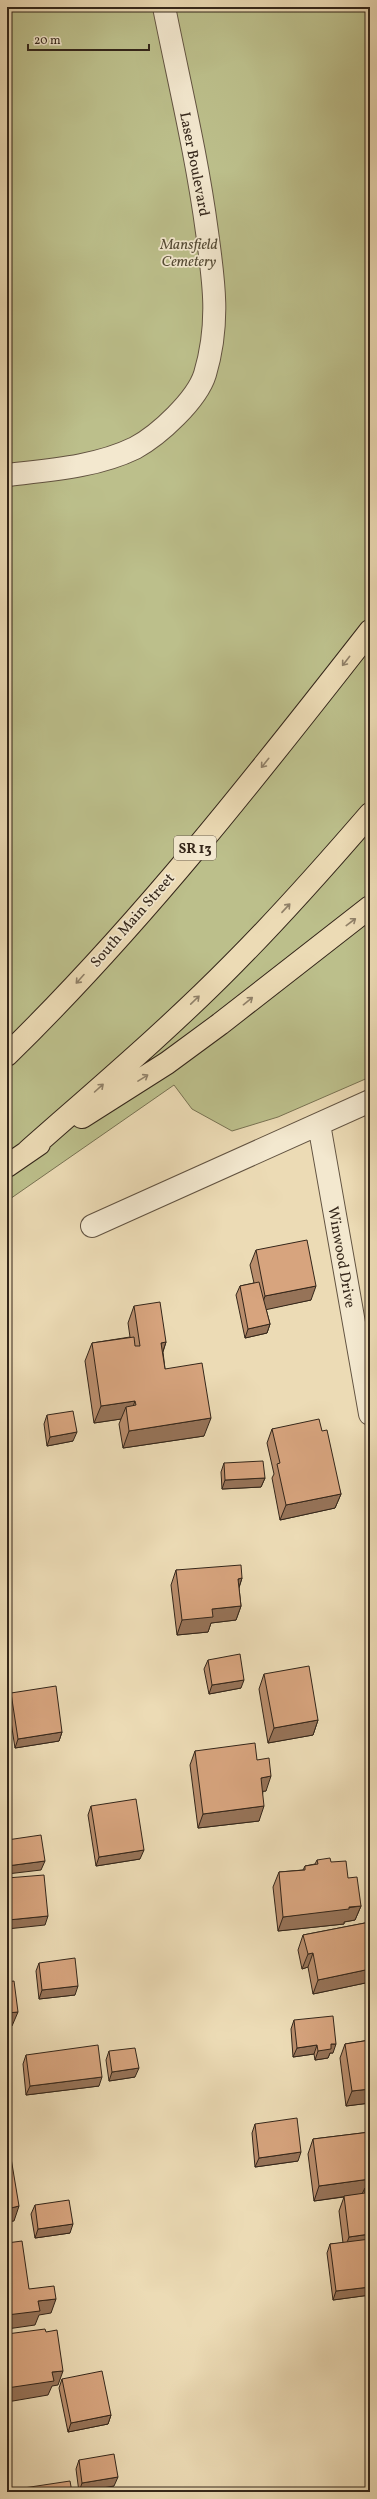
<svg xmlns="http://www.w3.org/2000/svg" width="377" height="2499" viewBox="0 0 377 2499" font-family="Vollkorn,serif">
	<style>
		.green { fill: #bcbf8b; stroke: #787252 }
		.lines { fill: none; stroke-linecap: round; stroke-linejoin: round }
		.minor-casing { stroke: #625341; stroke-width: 24 }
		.highway-casing { stroke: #34261a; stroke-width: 24 }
		.minor { stroke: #f3e8cf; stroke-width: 22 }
		.highway { stroke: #ecdbb5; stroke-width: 22 }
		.wall { fill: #b98d6c; stroke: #34261a }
		.shaded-wall { fill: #967358; stroke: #34261a }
		.building { fill: #d7a47e; stroke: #34261a }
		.oneway { stroke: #908068 }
		.labels { text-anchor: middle; stroke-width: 3.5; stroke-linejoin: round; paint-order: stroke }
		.shield { fill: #f3e8cf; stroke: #6d6050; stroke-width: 1 }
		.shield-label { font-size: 14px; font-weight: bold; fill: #34261a }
		.street-label { font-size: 15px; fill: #34261a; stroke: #f3e8cf }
		.park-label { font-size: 15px; font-style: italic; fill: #564c36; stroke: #f3e8cf }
	</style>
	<rect width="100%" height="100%" fill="#ecdbb5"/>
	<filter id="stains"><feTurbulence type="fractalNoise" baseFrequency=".005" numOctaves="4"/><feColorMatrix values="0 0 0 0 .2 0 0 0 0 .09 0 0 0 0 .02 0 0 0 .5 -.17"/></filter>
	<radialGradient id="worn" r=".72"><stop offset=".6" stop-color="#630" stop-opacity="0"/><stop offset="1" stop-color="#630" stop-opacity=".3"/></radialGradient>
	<path class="green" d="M7 7H370V1077L278 1117 232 1131 192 1109 174 1085 7 1201Z"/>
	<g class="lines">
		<g class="minor-casing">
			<path id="minor" d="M7 475C50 470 96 467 135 448 159 435 197 400 205 374 220 324 214 282 207 232 197 156 179 82 164 7
				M319 1124 370 1414
				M92 1226 370 1101"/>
		</g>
		<g class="highway-casing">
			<path id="highway" d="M7 1055C140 925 256 777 370 631
				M82 1117 167 1063 220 1024 370 907
				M28 1151C97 1090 168 1030 233 964 281 916 326 865 370 814
				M7 1166 39 1144"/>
		</g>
		<use href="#minor" class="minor"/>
		<use href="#highway" class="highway"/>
	</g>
	<path class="wall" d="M256 1250 311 1300 266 1309 270 1324 267 1333 245 1338 236 1295 240 1286 254 1283 250 1265Z
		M134 1306 166 1342 163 1352 165 1369 204 1436 123 1448 119 1424 121 1419 94 1423 85 1361 92 1343 130 1337 128 1323Z
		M47 1415 73 1441 47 1446 44 1424Z
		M272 1429 322 1431 341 1494 335 1508 280 1520 272 1478 274 1474 267 1443Z
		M224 1463 265 1478 261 1487 222 1489 221 1472Z
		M176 1570 242 1578 239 1588 241 1606 236 1620 211 1623 208 1632 177 1635 171 1585Z
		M208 1660 241 1688 209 1694 204 1669Z
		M264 1674 318 1720 313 1735 268 1743 259 1689Z
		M11 1693 62 1732 59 1741 15 1748 8 1702Z
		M195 1751 257 1760 266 1791H263L259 1821 198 1828 190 1765Z
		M91 1806 140 1859 96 1866 88 1815Z
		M317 1860 348 1878 361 1906 355 1920 344 1922V1924L278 1931 273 1887 279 1872 303 1870 305 1866 315 1864Z
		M370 1922V1982L313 1994 308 1967 302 1969 298 1950 303 1935Z
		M39 1963 75 1995 39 1999 36 1971Z
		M294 2020 333 2053H330L328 2058 315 2060 314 2054 293 2057 291 2029Z
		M370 2040V2103L346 2106 340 2058 345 2044Z
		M109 2051 135 2077 109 2081 106 2060Z
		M26 2055 99 2086 26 2095 23 2064Z
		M255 2124 298 2161 255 2167 252 2133Z
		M370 2132V2295L333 2300 327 2253 330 2244 343 2243 339 2211 344 2197 314 2201 308 2154 313 2139Z
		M35 2205 70 2233 35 2238 31 2214Z
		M62 2379 111 2415 108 2424 68 2432 59 2388Z
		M79 2460 114 2486 79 2492 76 2469Z"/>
	<path class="shaded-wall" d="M316 1286 311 1300 260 1311 265 1296Z
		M270 1324 267 1333 245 1338 248 1329Z
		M166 1342 160 1360 161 1343Z
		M135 1401 129 1418 126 1407 121 1419 94 1423 101 1406Z
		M211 1418 204 1436 123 1448 129 1431Z
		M77 1432 73 1441 47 1446 50 1437Z
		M265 1478 261 1487 222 1489 225 1480Z
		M341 1494 335 1508 280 1520 286 1505Z
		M242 1578 237 1593 238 1579Z
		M7 1591H11L7 1600Z
		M241 1606 236 1620 211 1623 208 1632 177 1635 182 1620 212 1609Z
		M244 1680 241 1688 209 1694 212 1685Z
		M318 1720 313 1735 268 1743 274 1728Z
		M62 1732 59 1741 15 1748 18 1739Z
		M271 1776 266 1791 256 1792 261 1778Z
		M264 1806 259 1821 198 1828 203 1814Z
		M144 1850 140 1859 96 1866 99 1857Z
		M45 1861 41 1870 7 1874V1866Z
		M361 1906 355 1920 344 1922V1924L278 1931 283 1917Z
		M48 1916 45 1925 7 1929V1922L8 1920Z
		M313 1953 308 1967 302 1969 308 1954Z
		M370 1969V1982L313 1994 318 1980Z
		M78 1986 75 1995 39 1999 42 1990Z
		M18 2012 12 2026 7 2027V2013Z
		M331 2044H336L333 2053H330L328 2058 315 2060 318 2051Z
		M317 2045 314 2054 293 2057 297 2048Z
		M139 2068 135 2077 109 2081 112 2072Z
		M102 2077 99 2086 26 2095 30 2086Z
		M370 2089V2103L346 2106 352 2091Z
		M10 2135 7 2143V2136Z
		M301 2152 298 2161 255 2167 259 2158Z
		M370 2179V2193H365V2188L362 2194 314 2201 319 2186Z
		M19 2206 14 2221 7 2222V2209Z
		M73 2224 70 2233 35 2238 38 2229Z
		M370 2234V2248L344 2251 349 2237Z
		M370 2287V2295L333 2300 336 2291Z
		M56 2299 51 2313 39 2315 35 2325 7 2329V2315L38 2301Z
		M63 2371 58 2385 52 2386 48 2395 7 2402V2388L52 2372Z
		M111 2415 108 2424 68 2432 71 2423Z
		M118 2477 114 2486 79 2492 82 2483Z"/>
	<path class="building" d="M307 1240 316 1286 265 1296 256 1250Z
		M259 1282 270 1324 248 1329 240 1286Z
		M160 1302 166 1342 161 1343 165 1369 202 1363 211 1418 129 1431 126 1407 136 1405 135 1401 101 1406 92 1343 134 1337 135 1346H140L134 1306Z
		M73 1411 77 1432 50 1437 47 1415Z
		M319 1419 322 1431 327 1430 341 1494 286 1505 277 1464 280 1463 272 1429Z
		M263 1461 265 1478 225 1480 224 1463Z
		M241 1565 242 1578 238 1579 241 1606 212 1609 213 1617 182 1620 176 1570Z
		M7 1567 11 1591H7Z
		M240 1654 244 1680 212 1685 208 1660Z
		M309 1666 318 1720 274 1728 264 1674Z
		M56 1686 62 1732 18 1739 11 1693Z
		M255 1743 257 1760 269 1758 271 1776 261 1778 264 1806 203 1814 195 1751Z
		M136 1799 144 1850 99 1857 91 1806Z
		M41 1835 45 1861 7 1866V1840Z
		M330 1858 331 1862 346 1861 348 1878 357 1877 361 1906 349 1907V1909L283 1917 279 1872 305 1870V1866L318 1864 317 1860Z
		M44 1875 48 1916 8 1920 7 1911V1878Z
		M370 1922V1969L318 1980 313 1953 308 1954 303 1935Z
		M75 1958 78 1986 42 1990 39 1963Z
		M14 1981 18 2012 7 2013V1982Z
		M333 2016 336 2044H331V2049L318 2051 317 2045 297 2048 294 2020Z
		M370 2040V2089L352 2091 345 2044Z
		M98 2045 102 2077 30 2086 26 2055Z
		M135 2048 139 2068 112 2072 109 2051Z
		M7 2114 10 2135 7 2136Z
		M297 2118 301 2152 259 2158 255 2124Z
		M370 2132V2179L319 2186 313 2139Z
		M11 2158 19 2206 7 2209V2159Z
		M370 2187V2234L349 2237 344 2196 365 2193V2188Z
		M69 2200 73 2224 38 2229 35 2205Z
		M370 2239V2287L336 2291 330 2244Z
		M22 2241 29 2289 54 2286 56 2299 38 2301 40 2311 7 2315V2243Z
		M45 2329 46 2332 57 2330 63 2371 52 2372 54 2381 7 2388V2334Z
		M102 2371 111 2415 71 2423 62 2379Z
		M114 2454 118 2477 82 2483 79 2460Z
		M70 2481 72 2492H17V2489Z"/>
	<defs><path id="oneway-shaft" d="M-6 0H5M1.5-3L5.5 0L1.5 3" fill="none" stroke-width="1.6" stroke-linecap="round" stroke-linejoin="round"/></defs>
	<g class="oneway">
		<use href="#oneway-shaft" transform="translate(346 661) rotate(128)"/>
		<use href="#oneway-shaft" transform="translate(265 763) rotate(129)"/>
		<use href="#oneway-shaft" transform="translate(286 908) rotate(-47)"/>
		<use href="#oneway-shaft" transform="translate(351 922) rotate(-37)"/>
		<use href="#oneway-shaft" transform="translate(80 979) rotate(132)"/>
		<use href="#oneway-shaft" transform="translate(195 1000) rotate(-44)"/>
		<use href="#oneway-shaft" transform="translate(248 1001) rotate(-39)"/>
		<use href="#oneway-shaft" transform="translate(143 1078) rotate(-32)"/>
		<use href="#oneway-shaft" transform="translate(99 1088) rotate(-42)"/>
	</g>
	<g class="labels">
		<rect class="shield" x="174" y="836" width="42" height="24" rx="3"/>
		<g class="shield-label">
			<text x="195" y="853">SR 13</text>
		</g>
		<g class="street-label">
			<text transform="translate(195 164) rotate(79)" y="5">Laser Boulevard</text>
			<text transform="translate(132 920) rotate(-49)" y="5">South Main Street</text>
			<text transform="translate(342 1257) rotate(80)" y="5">Winwood Drive</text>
		</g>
		<g class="park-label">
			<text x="189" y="249">Mansfield<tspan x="189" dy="17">Cemetery</tspan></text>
		</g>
	</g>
	<rect width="377" height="2499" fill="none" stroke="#ecdbb5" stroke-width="24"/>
	<rect x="8" y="8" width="361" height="2483" fill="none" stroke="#34261a" stroke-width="2"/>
	<rect x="12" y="12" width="353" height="2475" fill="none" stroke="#34261a"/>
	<path d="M28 44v6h121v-6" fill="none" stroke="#34261a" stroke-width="2"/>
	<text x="34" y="44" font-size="12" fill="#34261a" stroke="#f3e8cf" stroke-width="3" paint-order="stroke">20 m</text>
	<rect width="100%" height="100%" filter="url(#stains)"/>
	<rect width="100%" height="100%" fill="url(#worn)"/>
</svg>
